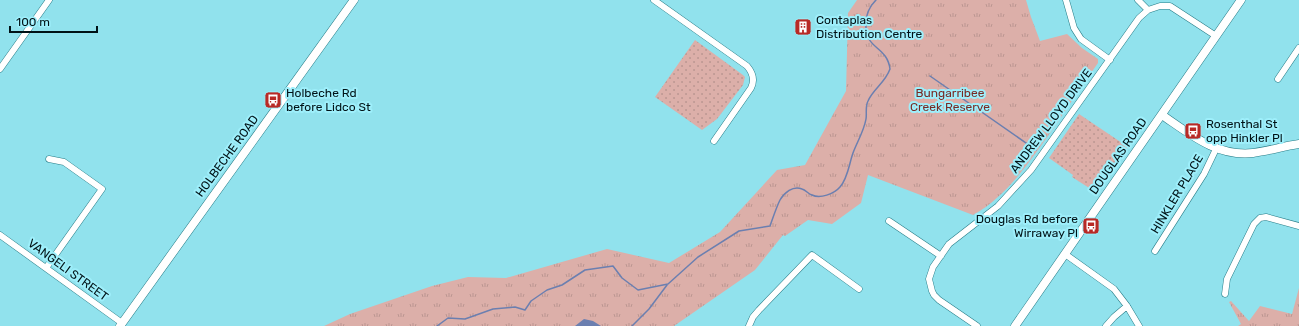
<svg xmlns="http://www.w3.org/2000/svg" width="1299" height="326" viewBox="0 0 1299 326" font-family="Rubik,sans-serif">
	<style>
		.grass { fill: url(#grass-dots) }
		.park { fill: url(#park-tufts) }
		.water { fill: #6b7fb0 }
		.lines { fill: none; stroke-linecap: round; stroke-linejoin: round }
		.stream { stroke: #6b7fb0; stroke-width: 1.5 }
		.minor-casing { stroke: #277d88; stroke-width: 7 }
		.tertiary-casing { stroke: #277d88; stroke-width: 9 }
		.minor { stroke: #fff; stroke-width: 6 }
		.tertiary { stroke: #fff; stroke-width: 8 }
		.labels { text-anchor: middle; stroke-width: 4; stroke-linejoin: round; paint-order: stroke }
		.poi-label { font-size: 12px; fill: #001216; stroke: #9eeffb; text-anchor: start }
		.park-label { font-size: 12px; fill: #782b25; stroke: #9eeffb }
		.street-label { font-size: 12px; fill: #001216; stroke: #9eeffb }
	</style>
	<defs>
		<pattern id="grass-dots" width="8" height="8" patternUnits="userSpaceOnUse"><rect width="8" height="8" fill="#dcafa9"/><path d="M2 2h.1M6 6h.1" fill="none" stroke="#bb9691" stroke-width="1.8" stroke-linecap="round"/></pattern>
		<pattern id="park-tufts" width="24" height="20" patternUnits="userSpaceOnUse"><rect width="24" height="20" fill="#dcafa9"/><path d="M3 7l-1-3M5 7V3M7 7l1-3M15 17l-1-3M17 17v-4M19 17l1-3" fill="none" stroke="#bb9691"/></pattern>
	</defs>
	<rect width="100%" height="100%" fill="#91e2ed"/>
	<path class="grass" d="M695 40 743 75 745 77 743 85 717 119 702 130 655 97Z
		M1079 114 1128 147 1097 193 1072 177 1073 175 1049 158Z"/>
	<path class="park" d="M857 0H1026L1031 17 1040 41 1067 34 1082 48 1098 59V63C1083 84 1069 105 1055 126 1032 158 1008 196 973 215L868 175 861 203 832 224 808 220 785 236 783 235 755 270 674 326H324L350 314 432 286 468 277 506 278 607 249 669 263 720 232 777 170 805 165 846 91 848 13Z
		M1299 288V326H1238L1241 324 1229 302 1231 301 1249 321 1260 306 1292 314Z"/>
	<path class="water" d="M584 319 593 321 601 326H575Z"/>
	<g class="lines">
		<path class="stream" d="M930 76 1036 150
			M437 326 448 318 465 319 493 309 515 307 525 310 531 301 547 290 562 285 585 270 613 266 622 278 638 290 668 284 698 257 739 231 770 226C773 218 776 208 780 200 784 193 793 185 802 189 806 190 808 194 812 195 820 199 834 194 840 187 848 178 849 164 853 153 857 142 864 131 866 119 867 113 865 107 868 101 873 89 885 83 890 69 887 45 864 50 866 23 866 14 869 7 876 0
			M632 326 649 309 667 285"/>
		<g class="minor-casing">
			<path id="minor" d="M654 0 747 66C753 73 755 80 751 88L714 141
				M1066 0 1074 28 1081 39 1110 60
				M1138 0 1148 10
				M0 69 49 0
				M1278 79 1299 48
				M889 221 941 256
				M0 235 122 323
				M1155 251 1204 174 1216 149
				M1065 254 1114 289 1127 306 1139 326
				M46 268 102 189 64 162 49 159
				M1225 294 1227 279 1254 224 1260 218 1266 217 1299 226
				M749 326 753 317 759 310 812 255 859 289
				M977 326 939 300 934 295 932 291 929 279 933 267 949 244 998 206 1031 170 1139 18 1148 10 1160 6H1170L1216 36
				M1106 326 1114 317 1127 306"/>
		</g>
		<g class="tertiary-casing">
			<path id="tertiary" d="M1162 115C1190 134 1217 157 1253 153 1269 151 1284 146 1299 144
				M120 326 354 0
				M1015 326 1241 0"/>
		</g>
		<use href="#minor" class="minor"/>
		<use href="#tertiary" class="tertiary"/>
	</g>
	<defs>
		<g id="building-square" transform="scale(0.9)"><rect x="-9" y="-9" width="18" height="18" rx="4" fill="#b82925" stroke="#9eeffb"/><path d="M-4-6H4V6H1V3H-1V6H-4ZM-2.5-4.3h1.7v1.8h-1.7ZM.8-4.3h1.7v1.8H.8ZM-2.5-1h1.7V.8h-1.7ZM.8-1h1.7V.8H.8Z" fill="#fff"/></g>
		<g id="bus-square" transform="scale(0.9)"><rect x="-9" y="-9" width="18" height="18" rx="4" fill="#b82925" stroke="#9eeffb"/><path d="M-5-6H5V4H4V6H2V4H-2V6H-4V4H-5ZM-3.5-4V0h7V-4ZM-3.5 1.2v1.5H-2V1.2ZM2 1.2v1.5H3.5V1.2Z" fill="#fff"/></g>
	</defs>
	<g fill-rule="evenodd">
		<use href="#building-square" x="803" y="27"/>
		<use href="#bus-square" x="273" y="100"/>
		<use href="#bus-square" x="1193" y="131"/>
		<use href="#bus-square" x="1091" y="226"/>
	</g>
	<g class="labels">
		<g class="poi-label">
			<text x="816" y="24">Contaplas<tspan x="816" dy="14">Distribution Centre</tspan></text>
			<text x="286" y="97">Holbeche Rd<tspan x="286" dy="14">before Lidco St</tspan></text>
			<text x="1206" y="128">Rosenthal St<tspan x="1206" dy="14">opp Hinkler Pl</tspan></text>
			<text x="1078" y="223" text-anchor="end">Douglas Rd before<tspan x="1078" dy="14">Wirraway Pl</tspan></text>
		</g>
		<g class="park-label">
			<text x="950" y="97">Bungarribee<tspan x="950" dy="14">Creek Reserve</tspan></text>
		</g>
		<g class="street-label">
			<text transform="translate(1051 121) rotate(-53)" y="4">ANDREW LLOYD DRIVE</text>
			<text transform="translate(227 156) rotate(-54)" y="4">HOLBECHE ROAD</text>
			<text transform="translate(1118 156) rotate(-55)" y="4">DOUGLAS ROAD</text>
			<text transform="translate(1177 194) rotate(-59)" y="4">HINKLER PLACE</text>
			<text transform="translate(68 270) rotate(36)" y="4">VANGELI STREET</text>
		</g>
	</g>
	<path d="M10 26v6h87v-6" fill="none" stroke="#001216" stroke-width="2"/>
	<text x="16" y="26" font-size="12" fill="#001216" stroke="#9eeffb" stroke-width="3" paint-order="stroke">100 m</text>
</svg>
